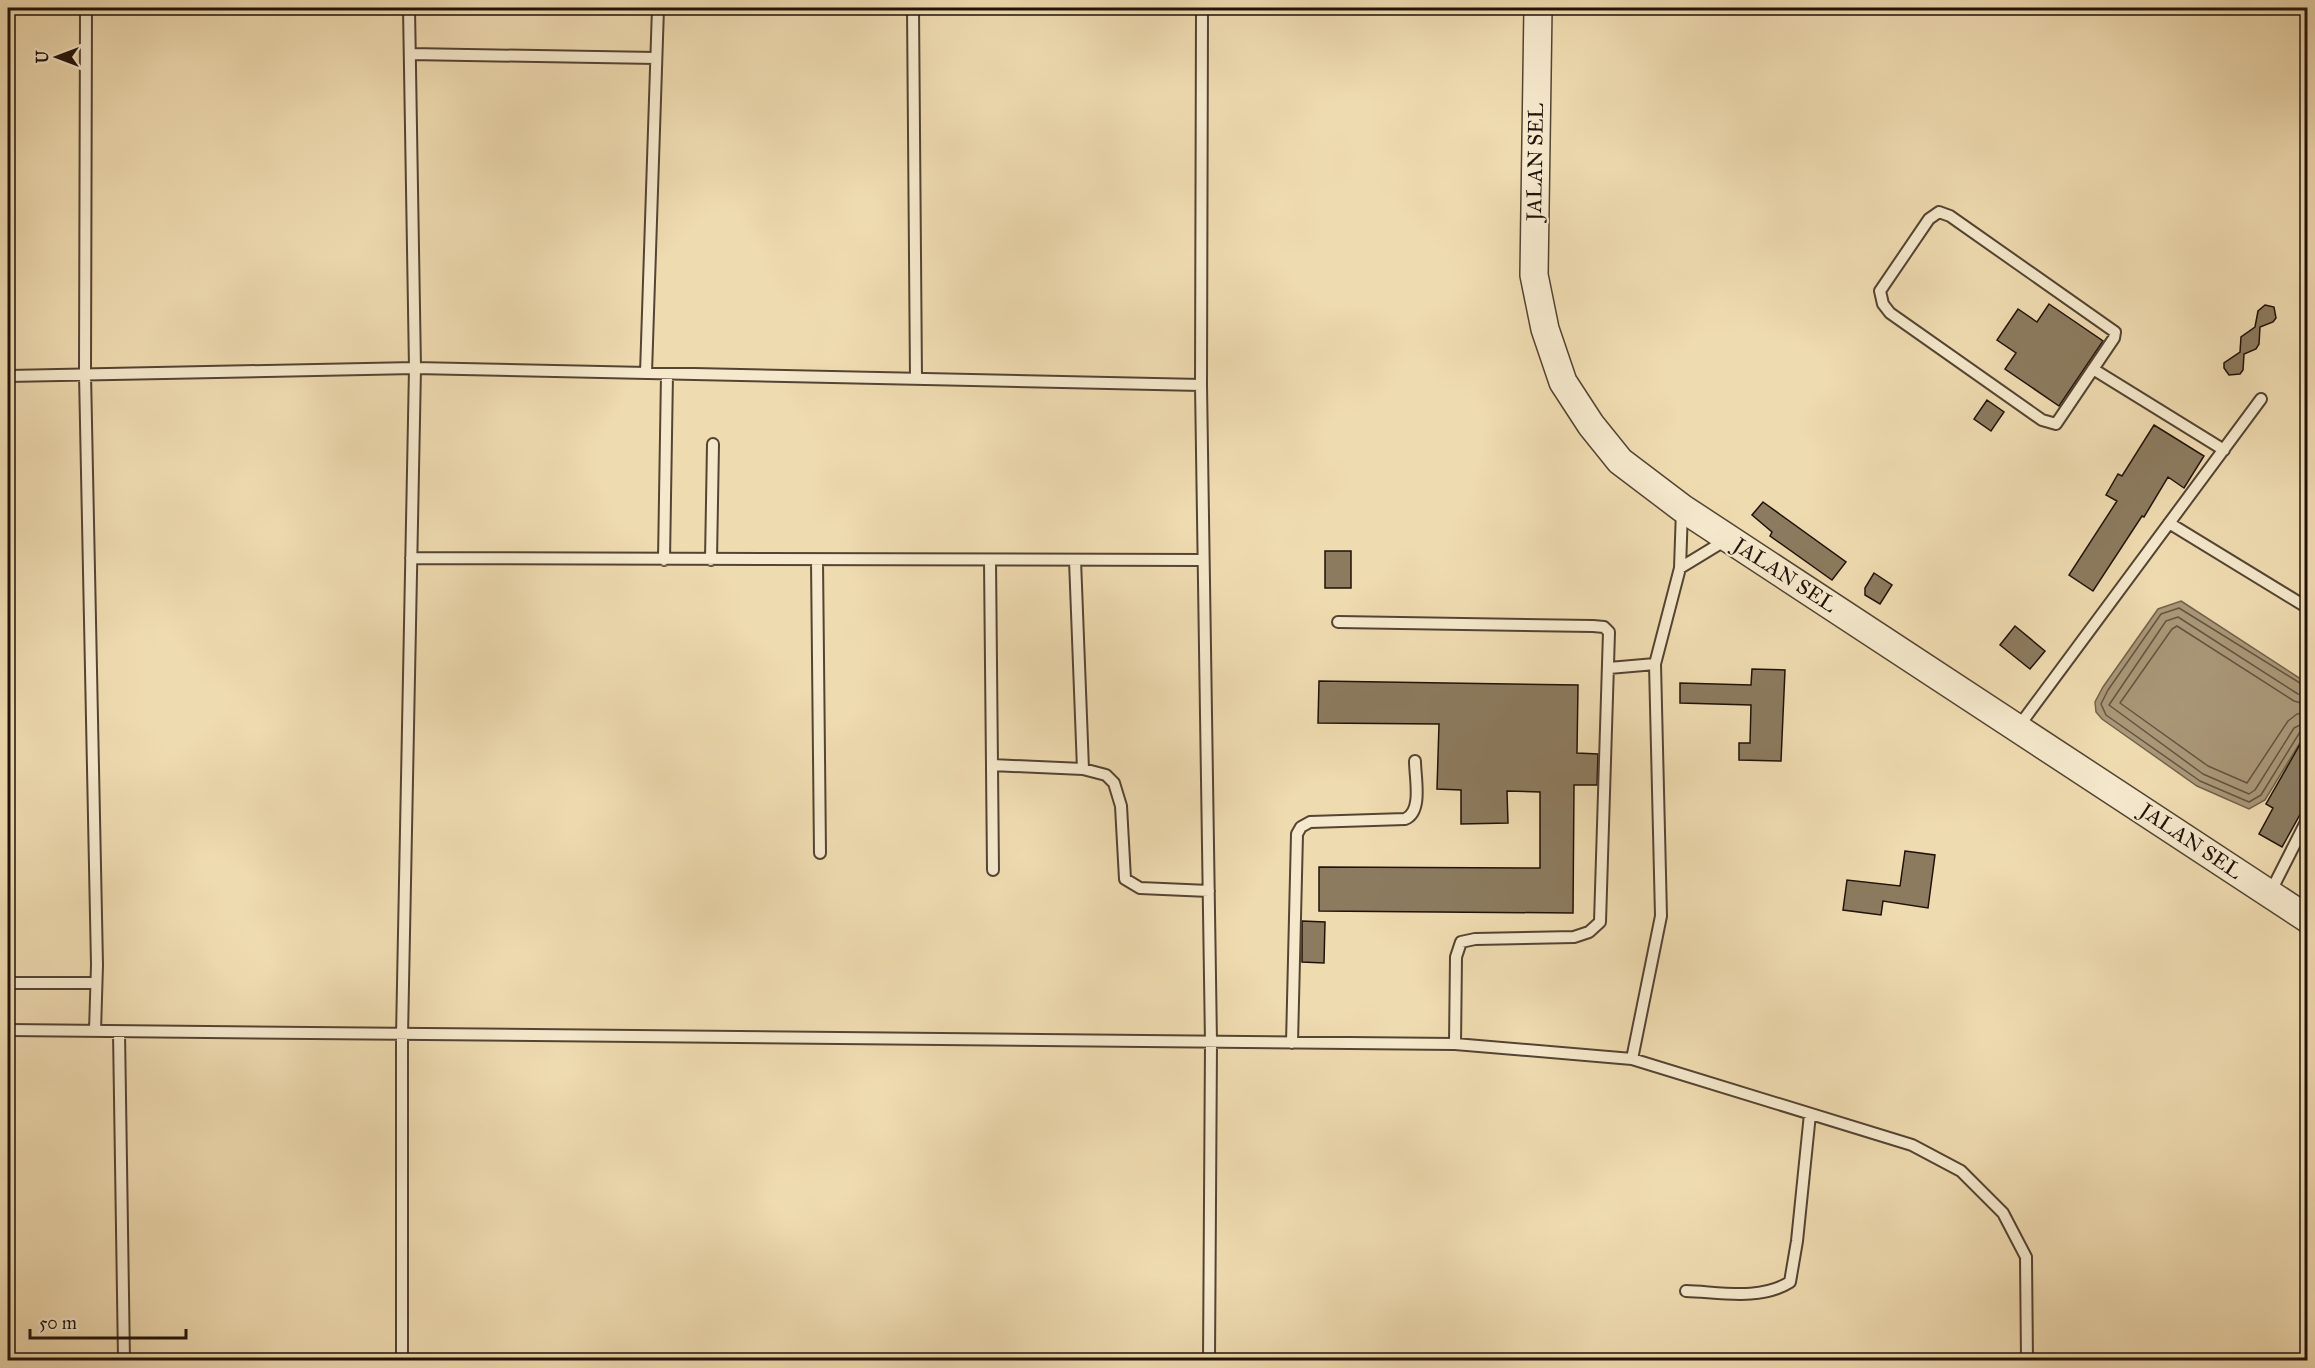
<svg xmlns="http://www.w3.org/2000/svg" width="2315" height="1368" viewBox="0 0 2315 1368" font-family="'IM FELL Great Primer',serif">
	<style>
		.water { fill: #a99777; stroke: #73624b; stroke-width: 1.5 }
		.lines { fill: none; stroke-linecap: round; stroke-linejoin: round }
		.shore { stroke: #655440; stroke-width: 1.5 }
		.building { fill: #8c7b5f; stroke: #211208; stroke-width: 1.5 }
		.service-casing { stroke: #544432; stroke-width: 14 }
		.tertiary-casing { stroke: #544432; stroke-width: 30 }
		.service { stroke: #f5e8cc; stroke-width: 10 }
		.tertiary { stroke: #f5e8cc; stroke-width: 27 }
		.labels { text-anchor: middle; stroke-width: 4.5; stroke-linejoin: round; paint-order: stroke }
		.street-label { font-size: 21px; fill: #211208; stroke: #f5e8cc }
	</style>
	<rect width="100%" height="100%" fill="#efdbb0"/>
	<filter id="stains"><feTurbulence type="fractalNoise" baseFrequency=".00333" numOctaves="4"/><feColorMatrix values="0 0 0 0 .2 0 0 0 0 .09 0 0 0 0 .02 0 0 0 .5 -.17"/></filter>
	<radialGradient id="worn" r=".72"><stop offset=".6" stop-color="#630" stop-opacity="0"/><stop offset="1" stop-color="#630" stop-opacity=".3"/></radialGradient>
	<path class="water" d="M2181 601 2307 683V731L2265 800 2249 809 2197 786 2102 719 2096 712 2095 702 2103 687 2158 609Z"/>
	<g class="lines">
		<path class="shore" d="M2308 688 2179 608 2161 614 2108 690 2101 704 2106 715 2200 781 2249 802 2261 795 2300 732 2308 729
			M2308 695 2298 694 2178 617 2166 621 2109 705 2203 774 2249 794 2255 790 2294 728 2308 721
			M2308 705 2294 701 2177 626 2172 629 2120 703 2208 766 2247 783 2288 721 2297 714 2308 712"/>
	</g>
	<path class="building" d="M2049 304 2103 341 2059 406 2005 369 2016 353 1997 340 2018 309 2037 322Z
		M2265 305 2274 307 2276 318 2273 322 2260 327 2259 344 2256 349 2244 354 2243 370 2240 374 2229 375 2224 368V363L2240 352 2241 337 2255 327 2258 311Z
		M1987 400 2004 412 1991 431 1974 419Z
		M2154 425 2204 456 2184 488 2168 477 2144 517 2142 516 2093 591 2069 575 2117 501 2106 495 2118 474 2122 476Z
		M1763 502 1846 562 1832 580 1770 536 1772 532 1752 515Z
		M1325 551H1351V588H1325Z
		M1874 573 1892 585 1880 604 1865 595V588Z
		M2015 626 2045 651 2030 669 2000 645Z
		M1752 669 1785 670 1781 761 1739 760V743H1750L1751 705 1680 703V683L1751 685Z
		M1319 681 1578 685 1577 753 1598 754 1597 785H1574L1573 913 1319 911V867L1540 868V792L1507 791 1508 823 1461 824V790L1437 789 1439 724 1318 723Z
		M2307 732V802L2282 847 2259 834 2273 808 2266 804Z
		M1905 851 1935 855 1928 908 1883 901 1881 915 1843 910 1847 880 1900 886Z
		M1302 921 1325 922 1324 963 1302 962Z"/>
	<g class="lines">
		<g class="service-casing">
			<path id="service" d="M86 8 85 374 97 965 95 1031
				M913 8 916 379
				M1202 8 1201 385 1211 1043 1209 1360
				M410 54 656 58
				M1939 212 1950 216 2115 332 2114 338 2056 424 2042 420 1890 313 1883 304 1880 291 1929 219Z
				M2093 369 2224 450
				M646 373 658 8
				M8 376 415 368 1201 385
				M2169 523 2308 608
				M411 558 1203 560
				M664 560 667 374
				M711 560 713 444
				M817 560 820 853
				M990 560 993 870
				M1075 560 1083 769
				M1680 568 1726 540
				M1338 622 1593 626 1604 627 1609 632 1600 922 1589 932 1574 937 1475 939 1461 942 1456 957 1455 1044
				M1609 668 1655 664
				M2019 726 2261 399
				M992 765 1083 769 1106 775 1114 783 1121 806 1125 879 1140 888 1209 891
				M2270 893 2308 818
				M8 983H95
				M8 1030 1455 1044 1632 1059 1912 1145 1961 1171 2003 1213 2026 1257 2027 1360
				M119 1032 124 1360
				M1292 1043 1297 834 1301 827 1310 822 1405 819C1423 812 1415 778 1415 761
				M1632 1059 1661 916 1655 664 1680 568 1682 510
				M1686 1291C1719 1292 1760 1301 1790 1282L1797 1241 1810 1114
				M402 1360V1036L415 368 409 8"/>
		</g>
		<g class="tertiary-casing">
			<path id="tertiary" d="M1538 8 1534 275 1545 329 1563 382 1591 425 1620 461 1682 508 2308 919"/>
		</g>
		<use href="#service" class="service"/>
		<use href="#tertiary" class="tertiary"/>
	</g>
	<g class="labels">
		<g class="street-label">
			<text transform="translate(1535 162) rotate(-89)" y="7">JALAN SEL</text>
			<text transform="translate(1785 575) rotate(33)" y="7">JALAN SEL</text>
			<text transform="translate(2191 841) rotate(34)" y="7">JALAN SEL</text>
		</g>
	</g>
	<rect width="2315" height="1368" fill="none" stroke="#efdbb0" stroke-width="30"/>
	<rect x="9" y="9" width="2297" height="1350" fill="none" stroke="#211208" stroke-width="3"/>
	<rect x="15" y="15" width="2285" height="1338" fill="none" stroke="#211208" stroke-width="1.5"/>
	<g transform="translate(57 57) rotate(270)" stroke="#f5e8cc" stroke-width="4.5" paint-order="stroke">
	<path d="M0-4.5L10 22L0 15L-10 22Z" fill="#211208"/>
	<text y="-9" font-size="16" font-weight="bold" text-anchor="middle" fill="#211208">U</text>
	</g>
	<path d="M30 1329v9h156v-9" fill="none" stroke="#211208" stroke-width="3"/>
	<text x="39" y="1329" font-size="18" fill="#211208" stroke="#f5e8cc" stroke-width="4.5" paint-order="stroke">50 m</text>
	<rect width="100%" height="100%" filter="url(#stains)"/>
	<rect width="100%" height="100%" fill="url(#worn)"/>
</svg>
